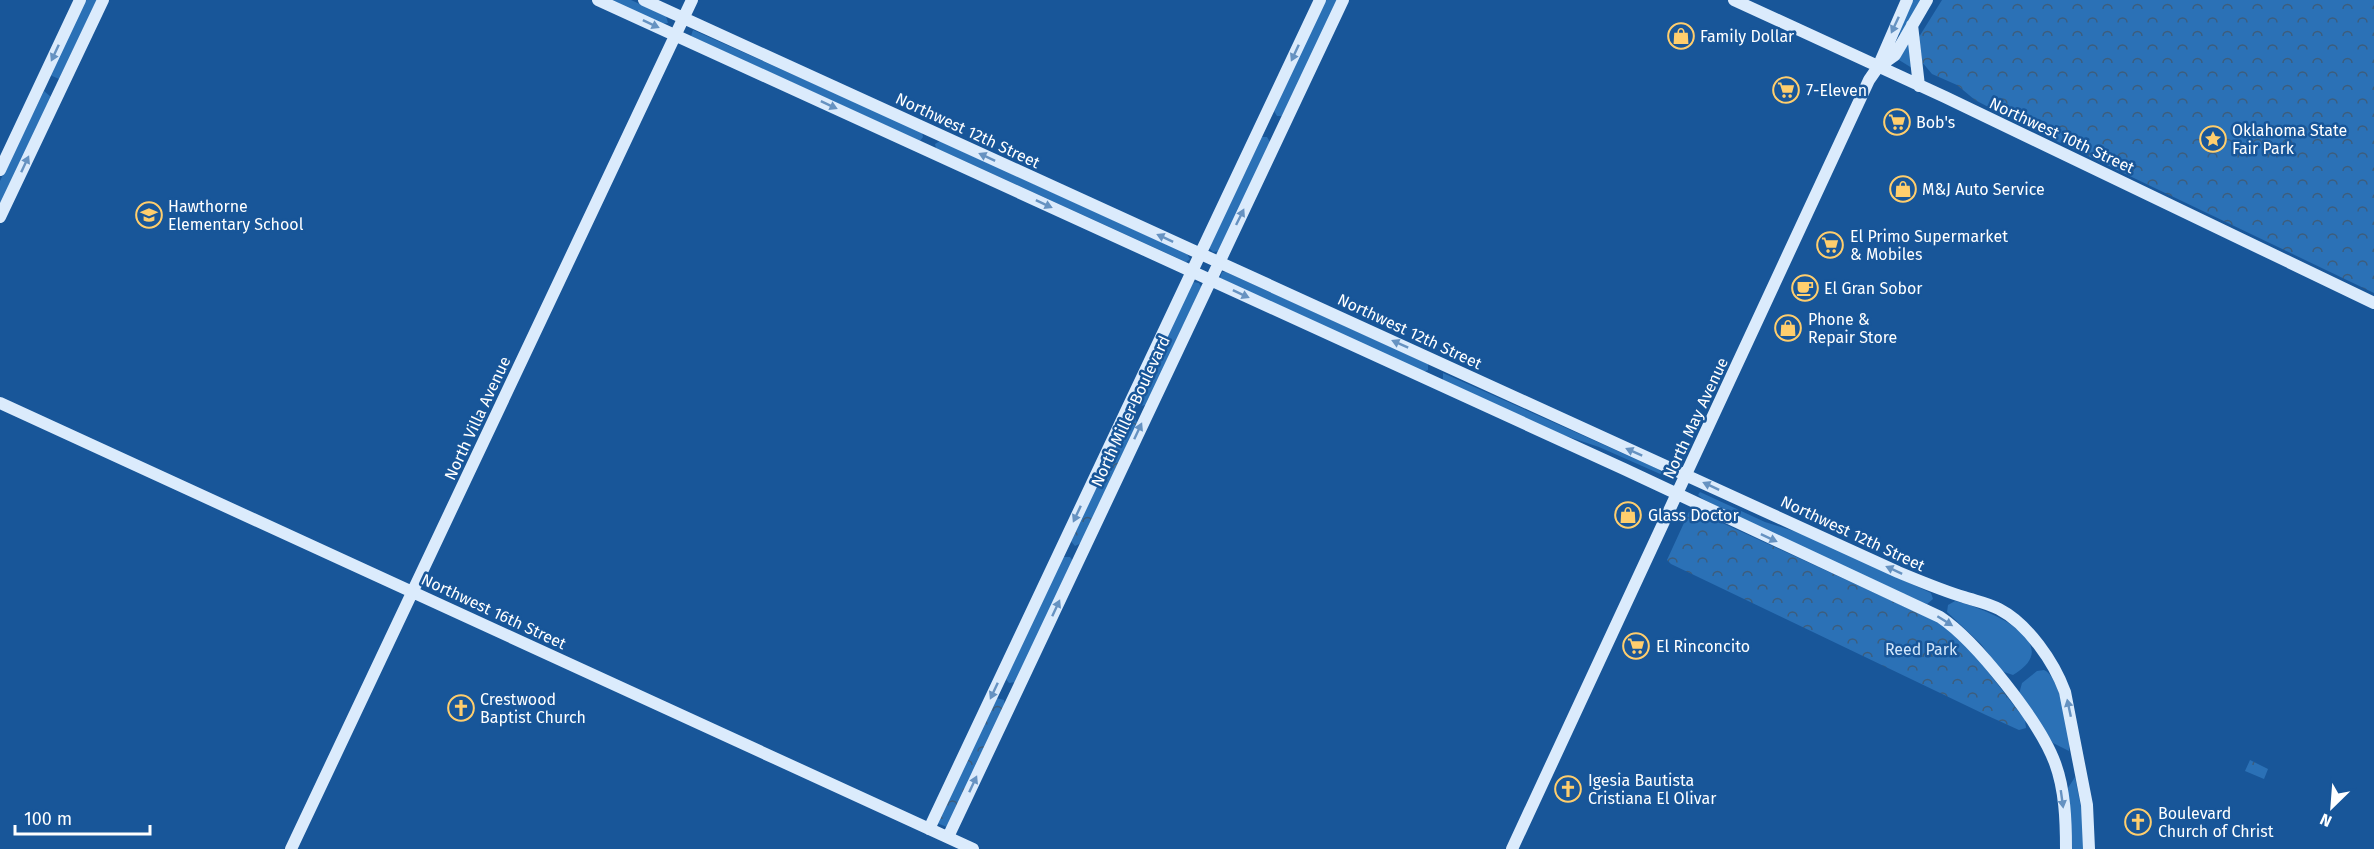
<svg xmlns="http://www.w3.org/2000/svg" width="2374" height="849" viewBox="0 0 2374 849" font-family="'Fira Sans',sans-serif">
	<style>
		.grass { fill: #2b71b6 }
		.park { fill: url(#park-crowns) }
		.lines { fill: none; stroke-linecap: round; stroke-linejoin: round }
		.secondary { stroke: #dbebfc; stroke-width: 12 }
		.oneway { fill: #6692c1 }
		.labels { text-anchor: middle; stroke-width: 5; stroke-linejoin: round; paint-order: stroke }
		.poi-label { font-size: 16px; fill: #fff; stroke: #185699; text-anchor: start }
		.street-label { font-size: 16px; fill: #fff; stroke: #185699 }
		.park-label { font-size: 16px; fill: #d4e8fc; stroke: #185699 }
	</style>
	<defs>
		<pattern id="park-crowns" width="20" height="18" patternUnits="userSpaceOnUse" patternTransform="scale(1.5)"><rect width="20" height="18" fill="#2b71b6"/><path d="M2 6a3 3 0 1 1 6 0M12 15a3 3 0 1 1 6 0" fill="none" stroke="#3d5d7c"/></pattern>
	</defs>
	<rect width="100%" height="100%" fill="#185699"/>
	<path class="grass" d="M85 0H97L59 79 50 75Z
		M610 0H631L666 16 668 23 662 24Z
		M1325 0H1338L1282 116H1277L1274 111Z
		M1913 0H1921L1901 34 1898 33Z
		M693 30 922 132 923 137 920 141 691 36Z
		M1910 39 1912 68 1899 60Z
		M44 91 51 97 0 206V181Z
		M1262 137H1267L1270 142 1219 251 1213 252 1209 248Z
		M940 141 1187 254 1190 259 1186 262 936 148 935 144Z
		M1222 272H1226L1428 364V370L1424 372 1220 278Z
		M1193 282 1199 283 1201 287 1146 405 1141 406 1136 401Z
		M1443 373 1658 469 1667 477 1599 447 1563 435 1443 380Z
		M1700 492 1765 522 1806 535 1931 593 1933 599 1927 604 1924 603 1743 520 1703 499 1698 495Z
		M1063 557H1070L1073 561 1016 682 1009 683 1006 679Z
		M1955 601C1985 608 2069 642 2013 675L2001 671 1981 644 1947 612 1948 605Z
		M2044 670C2060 676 2071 736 2069 751L2053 743 2019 694 2022 683 2037 671Z
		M2075 777 2083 817 2084 849H2072L2068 788Z"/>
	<path class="park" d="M1942 0H2374V293L2017 122 1975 100 1957 85 1932 74 1922 62 1919 37Z
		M1129 416 1135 417 1137 423 1081 543 1075 546 1070 540Z
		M1694 510 1940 623 1972 651 2025 720 2026 728 2019 730 1986 715 1671 564 1667 560 1689 512Z
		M996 698 1004 700 1005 707 947 827 937 823Z
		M2250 760 2268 769 2264 779 2245 771Z"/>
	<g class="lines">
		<path class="secondary" d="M598 0 1624 469 1940 617C1976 641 2040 722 2055 763 2065 790 2066 821 2066 849
			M644 0 1898 572C1920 581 1941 590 1964 597 1976 601 1988 603 1999 609 2028 624 2054 662 2065 692L2087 805 2089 849
			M1734 0 1945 97 2374 303
			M1912 25 1919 86
			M1878 67 1895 55 1927 0
			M0 170 80 0
			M0 217 103 0
			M0 403 973 849
			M929 829 1320 0
			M948 837 1343 0
			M291 849 692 0
			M1512 849 1869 80 1878 67 1907 0"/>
	</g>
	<defs><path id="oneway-solid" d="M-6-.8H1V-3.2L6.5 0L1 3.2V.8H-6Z" transform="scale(1.5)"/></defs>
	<g class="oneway">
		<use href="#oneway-solid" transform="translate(651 24) rotate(25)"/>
		<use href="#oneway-solid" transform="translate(1895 25) rotate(115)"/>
		<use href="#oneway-solid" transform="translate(55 53) rotate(115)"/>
		<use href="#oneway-solid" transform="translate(1295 53) rotate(115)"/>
		<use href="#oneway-solid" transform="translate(829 105) rotate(25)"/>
		<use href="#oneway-solid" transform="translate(987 157) rotate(-155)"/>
		<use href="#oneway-solid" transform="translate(25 164) rotate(-65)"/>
		<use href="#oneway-solid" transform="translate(1044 204) rotate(25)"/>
		<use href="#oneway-solid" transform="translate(1240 217) rotate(-64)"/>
		<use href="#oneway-solid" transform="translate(1165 238) rotate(-155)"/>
		<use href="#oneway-solid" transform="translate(1241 294) rotate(25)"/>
		<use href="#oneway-solid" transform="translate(1400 344) rotate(-156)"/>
		<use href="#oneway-solid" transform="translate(1138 431) rotate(-65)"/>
		<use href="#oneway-solid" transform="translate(1634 452) rotate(-156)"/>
		<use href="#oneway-solid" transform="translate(1711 486) rotate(-155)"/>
		<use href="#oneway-solid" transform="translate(1077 514) rotate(115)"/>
		<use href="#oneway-solid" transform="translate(1769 538) rotate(25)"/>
		<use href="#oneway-solid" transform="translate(1894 570) rotate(-155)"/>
		<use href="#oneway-solid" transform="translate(1056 608) rotate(-65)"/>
		<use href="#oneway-solid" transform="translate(1945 621) rotate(32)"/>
		<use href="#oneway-solid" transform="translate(994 691) rotate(115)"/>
		<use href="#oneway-solid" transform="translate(2069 708) rotate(-102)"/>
		<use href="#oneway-solid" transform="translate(973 784) rotate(-65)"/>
		<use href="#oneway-solid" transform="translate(2062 799) rotate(82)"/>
	</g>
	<defs>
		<g id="shop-ring" transform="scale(1.35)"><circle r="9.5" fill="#185699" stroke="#ffce6d" stroke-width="1.5"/><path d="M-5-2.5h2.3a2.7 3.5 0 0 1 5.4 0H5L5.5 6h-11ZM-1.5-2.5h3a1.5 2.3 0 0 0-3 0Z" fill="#ffce6d"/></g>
		<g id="supermarket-ring" transform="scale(1.35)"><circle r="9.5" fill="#185699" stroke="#ffce6d" stroke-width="1.5"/><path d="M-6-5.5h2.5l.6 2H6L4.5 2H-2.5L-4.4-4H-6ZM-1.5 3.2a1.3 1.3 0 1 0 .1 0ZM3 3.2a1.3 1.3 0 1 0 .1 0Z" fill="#ffce6d"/></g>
		<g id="sight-ring" transform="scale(1.35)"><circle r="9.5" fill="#185699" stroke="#ffce6d" stroke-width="1.5"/><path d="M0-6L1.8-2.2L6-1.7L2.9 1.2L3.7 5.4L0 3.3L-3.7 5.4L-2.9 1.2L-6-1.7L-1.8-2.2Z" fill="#ffce6d"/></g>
		<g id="school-ring" transform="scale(1.35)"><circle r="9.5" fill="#185699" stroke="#ffce6d" stroke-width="1.5"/><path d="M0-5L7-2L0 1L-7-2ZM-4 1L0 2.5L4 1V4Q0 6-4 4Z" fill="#ffce6d"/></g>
		<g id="cafe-ring" transform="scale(1.35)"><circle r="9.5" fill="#185699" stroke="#ffce6d" stroke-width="1.5"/><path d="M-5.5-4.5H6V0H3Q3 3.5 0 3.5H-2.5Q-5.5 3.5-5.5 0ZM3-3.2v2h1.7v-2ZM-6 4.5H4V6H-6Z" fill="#ffce6d"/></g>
		<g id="church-ring" transform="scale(1.35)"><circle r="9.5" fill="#185699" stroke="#ffce6d" stroke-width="1.5"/><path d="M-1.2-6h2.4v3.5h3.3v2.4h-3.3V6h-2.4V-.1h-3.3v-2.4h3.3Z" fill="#ffce6d"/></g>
	</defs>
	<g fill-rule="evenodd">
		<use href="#shop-ring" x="1681" y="36"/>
		<use href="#supermarket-ring" x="1786" y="90"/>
		<use href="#supermarket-ring" x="1897" y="122"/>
		<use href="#sight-ring" x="2213" y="139"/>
		<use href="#shop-ring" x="1903" y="189"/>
		<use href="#school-ring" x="149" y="215"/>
		<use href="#supermarket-ring" x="1830" y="245"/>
		<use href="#cafe-ring" x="1805" y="288"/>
		<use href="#shop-ring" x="1788" y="328"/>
		<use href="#shop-ring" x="1628" y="515"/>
		<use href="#supermarket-ring" x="1636" y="646"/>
		<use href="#church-ring" x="461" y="708"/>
		<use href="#church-ring" x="1568" y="789"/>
		<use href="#church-ring" x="2138" y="822"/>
	</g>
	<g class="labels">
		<g class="poi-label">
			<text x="1700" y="42">Family Dollar</text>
			<text x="1806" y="96">7-Eleven</text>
			<text x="1916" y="128">Bob's</text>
			<text x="2232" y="136">Oklahoma State<tspan x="2232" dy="18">Fair Park</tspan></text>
			<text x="1922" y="195">M&amp;J Auto Service</text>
			<text x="168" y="212">Hawthorne<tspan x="168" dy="18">Elementary School</tspan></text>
			<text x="1850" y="242">El Primo Supermarket<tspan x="1850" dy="18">&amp; Mobiles</tspan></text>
			<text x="1824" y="294">El Gran Sobor</text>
			<text x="1808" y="325">Phone &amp;<tspan x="1808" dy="18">Repair Store</tspan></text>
			<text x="1648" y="521">Glass Doctor</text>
			<text x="1656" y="652">El Rinconcito</text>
			<text x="480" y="705">Crestwood<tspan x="480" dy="18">Baptist Church</tspan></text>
			<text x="1588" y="786">Igesia Bautista<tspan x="1588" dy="18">Cristiana El Olivar</tspan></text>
			<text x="2158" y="819">Boulevard<tspan x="2158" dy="18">Church of Christ</tspan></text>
		</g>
		<g class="street-label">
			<text transform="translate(968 130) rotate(25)" y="6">Northwest 12th Street</text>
			<text transform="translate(2062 135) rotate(25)" y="6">Northwest 10th Street</text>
			<text transform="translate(1410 331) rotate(25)" y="6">Northwest 12th Street</text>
			<text transform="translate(1130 411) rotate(-65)" y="6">North Miller Boulevard</text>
			<text transform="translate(477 418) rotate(-65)" y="6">North Villa Avenue</text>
			<text transform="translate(1695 418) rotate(-65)" y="6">North May Avenue</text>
			<text transform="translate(1853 533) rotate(25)" y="6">Northwest 12th Street</text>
			<text transform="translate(494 611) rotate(25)" y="6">Northwest 16th Street</text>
		</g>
		<g class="park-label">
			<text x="1921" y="655">Reed Park</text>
		</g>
	</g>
	<g transform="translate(2332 807) rotate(205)" stroke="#185699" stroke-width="4.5" paint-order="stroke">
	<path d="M0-4.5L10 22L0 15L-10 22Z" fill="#ffffff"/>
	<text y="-9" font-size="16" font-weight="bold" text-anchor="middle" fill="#ffffff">N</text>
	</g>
	<path d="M15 825v9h135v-9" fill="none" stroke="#ffffff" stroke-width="3"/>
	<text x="24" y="825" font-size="18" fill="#ffffff" stroke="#185699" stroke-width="4.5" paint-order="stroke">100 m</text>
</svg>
